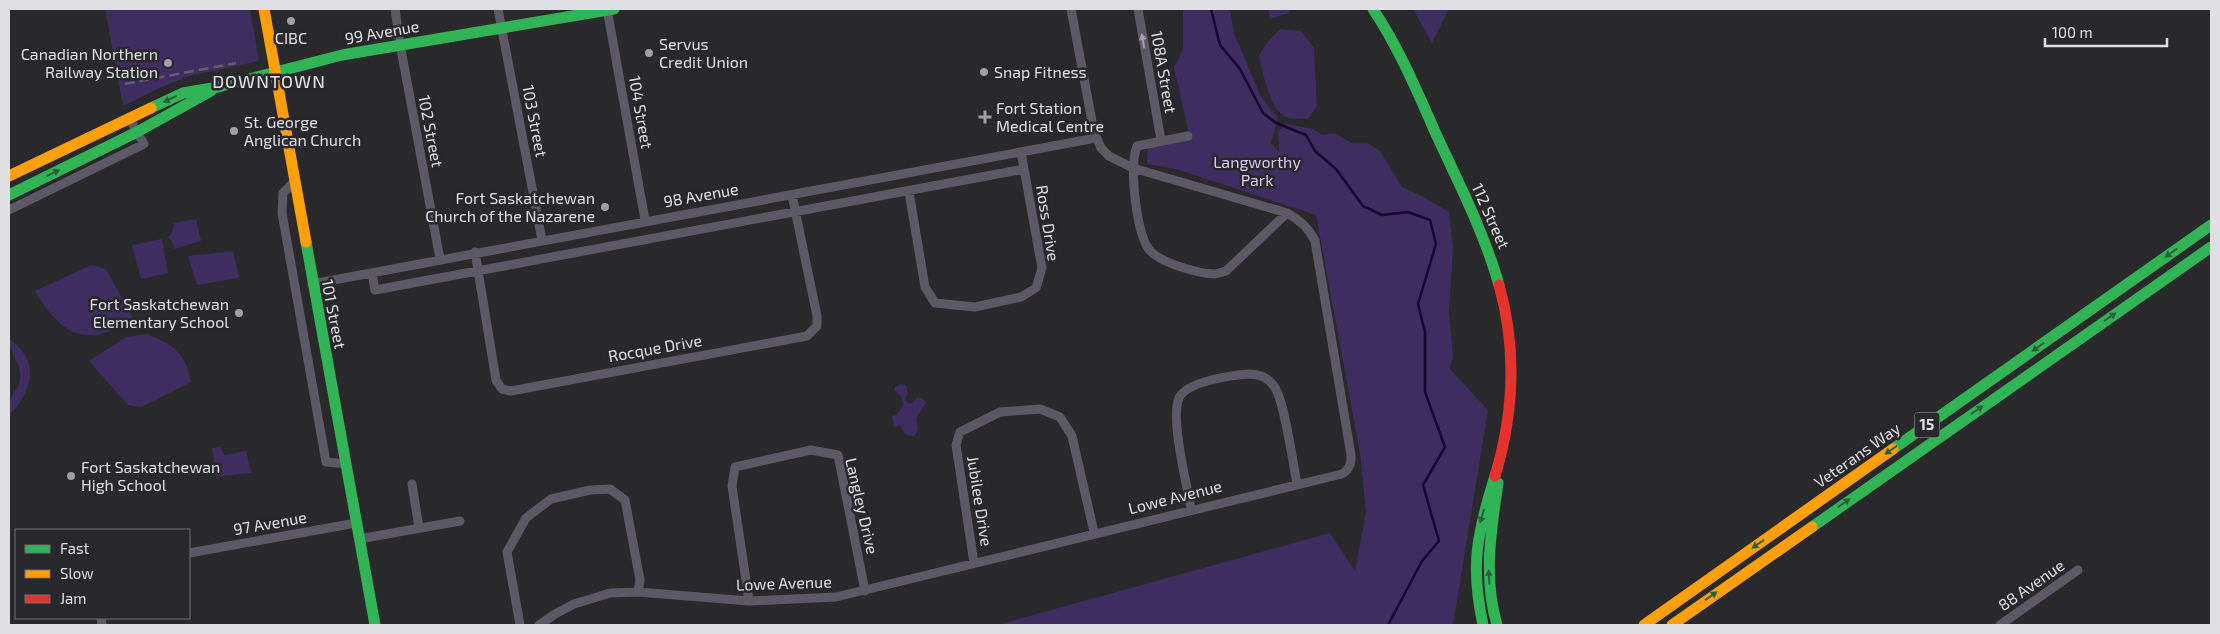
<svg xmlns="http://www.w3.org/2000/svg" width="2220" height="634" viewBox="0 0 2220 634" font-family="'Exo 2',sans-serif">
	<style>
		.green { fill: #3f2c61 }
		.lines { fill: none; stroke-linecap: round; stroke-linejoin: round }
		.stream { stroke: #190431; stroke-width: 2.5 }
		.street { stroke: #5d5866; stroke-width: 9 }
		.fast { stroke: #30b455; stroke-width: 11 }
		.slow { stroke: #ff9f0a; stroke-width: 11 }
		.jam { stroke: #e5322d; stroke-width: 11 }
		.rail { stroke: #635f68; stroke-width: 2.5; stroke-dasharray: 10 5; stroke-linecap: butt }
		.oneway { fill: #a5a2ab }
		.oneway2 { fill: #2b5f3c }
		.poi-dot { fill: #a09fa3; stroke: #28272c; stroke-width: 2 }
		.labels { text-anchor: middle; stroke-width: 5; stroke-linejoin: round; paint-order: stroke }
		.shield { fill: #28272c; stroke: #a9a8ac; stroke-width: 1 }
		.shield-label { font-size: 15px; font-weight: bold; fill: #e0dfe3 }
		.street-label { font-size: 16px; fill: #e0dfe3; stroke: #28272c }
		.poi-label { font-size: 16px; fill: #e0dfe3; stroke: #28272c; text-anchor: start }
		.park-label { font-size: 16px; fill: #d8ccf6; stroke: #28272c }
		.neighbourhood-label { font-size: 18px; letter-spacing: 1px; fill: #e5e3ea; stroke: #28272c }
	</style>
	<rect width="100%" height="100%" fill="#29282b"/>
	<path class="green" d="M105 9H250L259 61 189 76 157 89 123 106Z
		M1183 9H1230L1234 33 1261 97 1278 118 1271 143 1279 152 1278 131 1287 124 1313 129 1322 135 1334 133 1352 143H1367L1380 151 1402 187 1424 197 1449 212 1453 249 1449 312 1453 357 1450 369 1488 410 1453 625H997L1330 533 1355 571 1366 512 1360 453 1316 215 1176 169 1147 164 1148 146 1188 137V129L1174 67 1183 50Z
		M1268 9H1290L1289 13 1270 19Z
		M1413 9H1449L1432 43Z
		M1280 29 1301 31 1314 48 1317 106 1308 119C1302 118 1293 119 1288 118 1269 111 1263 73 1259 55L1267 43Z
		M196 219 201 241 174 249 172 242 168 237 172 232 174 223Z
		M162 239 168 273 141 279 132 245Z
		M233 251 239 278 197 285 188 256Z
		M91 265 106 269 133 318C88 349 62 337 35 291Z
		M147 334C174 345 185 352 191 382L141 407 128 405 89 361 126 337Z
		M9 339C41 360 33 392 9 415 9 411 8 406 9 403 12 392 22 387 20 373 19 360 9 352 9 339Z
		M902 384 906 386 908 394 905 398 907 403H912L918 397 923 399 926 403 916 418 918 430 914 437 905 434 901 426 894 427 892 416 896 415 903 406 902 398 894 389 896 386Z
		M221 447 224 455 246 451 251 473 216 477 212 448Z"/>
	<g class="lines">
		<path class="stream" d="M1211 9 1220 45 1240 69 1263 113 1276 123 1306 135 1315 151 1336 169 1363 206 1382 215 1408 212 1430 220 1436 244 1418 304 1425 332V392L1445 447 1423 485 1439 541 1422 561 1388 625"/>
		<path class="street" d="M395 9 400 44 440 259
			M498 9 542 240
			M607 9 645 220
			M1138 9 1161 140
			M1188 136 1137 146C1129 166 1136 229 1148 248 1156 262 1200 274 1215 274 1219 273 1223 272 1226 271L1287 213
			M294 182 283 193 282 213 326 462 346 464
			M909 192 925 287 935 303 975 307 1021 297 1036 288 1042 268 1021 152
			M9 210 144 144 129 118
			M475 252 496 380 502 389 511 391 807 336 817 326V316L792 195
			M372 273 375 290 1024 169
			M312 284 1096 138
			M412 484 419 528
			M1191 509C1187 484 1170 419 1179 398 1187 381 1233 375 1250 374 1260 374 1268 378 1274 386 1284 399 1293 463 1297 484
			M359 539 460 521
			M189 553 356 523
			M974 563 956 445 960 432 1000 412 1040 409 1060 417 1072 436 1094 532
			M749 601 732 486 735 467 811 450 838 455 865 591
			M101 618 102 625
			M520 625 507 552 526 518 551 499 590 490 610 489 625 500 640 580 638 592
			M539 625 555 614 574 604 610 593 638 592 749 601 836 597 1342 474C1352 468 1352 459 1350 449L1315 241C1309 228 1300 220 1287 213L1133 168 1109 156 1101 148 1094 132 1071 9
			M2000 625 2078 570"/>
		<path class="fast" d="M1373 9C1399 48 1417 91 1436 134 1459 184 1484 232 1499 285
			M151 108 183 93 218 87 342 55 614 9
			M9 195 137 132 211 91
			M306 242 375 625
			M1893 449 2211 225
			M1812 527 2211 247
			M1483 625C1470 565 1477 534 1495 476
			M1497 625C1483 577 1491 531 1498 483"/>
		<path class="slow" d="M264 9 306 242
			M9 176 151 108
			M1644 625 1893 449
			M1672 625 1812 527"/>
		<path class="jam" d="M1495 476C1514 413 1517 349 1499 285"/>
		<path class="rail" d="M125 84 236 63"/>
	</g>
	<defs><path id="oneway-solid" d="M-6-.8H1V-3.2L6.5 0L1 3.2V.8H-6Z" transform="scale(1.25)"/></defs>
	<use class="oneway" href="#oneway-solid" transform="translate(1143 41) rotate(-100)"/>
	<g class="oneway2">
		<use href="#oneway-solid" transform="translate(170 99) rotate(155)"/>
		<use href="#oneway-solid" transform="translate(53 173) rotate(-26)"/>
		<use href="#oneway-solid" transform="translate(2171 253) rotate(145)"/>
		<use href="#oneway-solid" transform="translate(2110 317) rotate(-35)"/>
		<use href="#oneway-solid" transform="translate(2038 347) rotate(145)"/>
		<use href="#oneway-solid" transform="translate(1977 410) rotate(-35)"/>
		<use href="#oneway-solid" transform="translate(1891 450) rotate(145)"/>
		<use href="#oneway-solid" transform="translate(1844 503) rotate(-35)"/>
		<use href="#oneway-solid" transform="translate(1482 516) rotate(106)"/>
		<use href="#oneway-solid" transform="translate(1758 544) rotate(145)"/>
		<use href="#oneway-solid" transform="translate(1489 577) rotate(-93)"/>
		<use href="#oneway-solid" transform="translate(1711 596) rotate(-35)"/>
	</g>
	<g class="poi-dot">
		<circle cx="291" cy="21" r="5"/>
		<circle cx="649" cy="53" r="5"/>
		<circle cx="168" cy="63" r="5"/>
		<circle cx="984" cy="72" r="5"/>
		<path d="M982.5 109.5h5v5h5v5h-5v5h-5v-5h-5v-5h5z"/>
		<circle cx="234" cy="131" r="5"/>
		<circle cx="605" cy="207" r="5"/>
		<circle cx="239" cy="313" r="5"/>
		<circle cx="71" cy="476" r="5"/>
	</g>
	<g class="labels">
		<rect class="shield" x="1914.5" y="412.5" width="25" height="25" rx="4"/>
		<g class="shield-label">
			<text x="1927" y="430">15</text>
		</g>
		<g class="street-label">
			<text transform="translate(382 32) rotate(-10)" y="6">99 Avenue</text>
			<text transform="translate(1164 72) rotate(80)" y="6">108A Street</text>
			<text transform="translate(641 112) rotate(80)" y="6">104 Street</text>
			<text transform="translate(535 121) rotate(79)" y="6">103 Street</text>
			<text transform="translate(431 131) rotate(79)" y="6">102 Street</text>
			<text transform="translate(701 195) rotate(-10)" y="6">98 Avenue</text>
			<text transform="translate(1491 216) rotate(66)" y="6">112 Street</text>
			<text transform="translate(1048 223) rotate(81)" y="6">Ross Drive</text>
			<text transform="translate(334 314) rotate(79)" y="6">101 Street</text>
			<text transform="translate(655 348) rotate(-10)" y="6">Rocque Drive</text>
			<text transform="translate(1857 455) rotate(-35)" y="6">Veterans Way</text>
			<text transform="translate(1175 497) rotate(-14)" y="6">Lowe Avenue</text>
			<text transform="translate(980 501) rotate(81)" y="6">Jubilee Drive</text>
			<text transform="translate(862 506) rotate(77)" y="6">Langley Drive</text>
			<text transform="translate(270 523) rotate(-10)" y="6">97 Avenue</text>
			<text transform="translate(784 583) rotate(-2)" y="6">Lowe Avenue</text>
			<text transform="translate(2031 585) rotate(-35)" y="6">88 Avenue</text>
		</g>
		<g class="poi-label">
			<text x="291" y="44" text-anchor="middle">CIBC</text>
			<text x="659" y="50">Servus<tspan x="659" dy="18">Credit Union</tspan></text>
			<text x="158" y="60" text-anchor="end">Canadian Northern<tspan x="158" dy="18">Railway Station</tspan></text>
			<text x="994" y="78">Snap Fitness</text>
			<text x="996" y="114">Fort Station<tspan x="996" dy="18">Medical Centre</tspan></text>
			<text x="244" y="128">St. George<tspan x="244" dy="18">Anglican Church</tspan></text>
			<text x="595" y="204" text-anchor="end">Fort Saskatchewan<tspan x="595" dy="18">Church of the Nazarene</tspan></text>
			<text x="229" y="310" text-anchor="end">Fort Saskatchewan<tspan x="229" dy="18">Elementary School</tspan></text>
			<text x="81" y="473">Fort Saskatchewan<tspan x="81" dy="18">High School</tspan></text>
		</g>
		<g class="park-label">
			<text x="1257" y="168">Langworthy<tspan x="1257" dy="18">Park</tspan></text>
		</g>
		<g class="neighbourhood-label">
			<text x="269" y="88">DOWNTOWN</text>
		</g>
	</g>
	<rect width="2220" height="634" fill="none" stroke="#e0dfe3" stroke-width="20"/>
	<rect x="15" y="529" width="175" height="90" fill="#28272c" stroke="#727175"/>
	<rect x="25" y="545" width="25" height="8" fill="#30b455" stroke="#727175"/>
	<text x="60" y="554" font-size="15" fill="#e0dfe3">Fast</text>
	<rect x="25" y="570" width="25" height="8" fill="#ff9f0a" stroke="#727175"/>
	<text x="60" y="579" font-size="15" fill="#e0dfe3">Slow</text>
	<rect x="25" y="595" width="25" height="8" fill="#e5322d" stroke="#727175"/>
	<text x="60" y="604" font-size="15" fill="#e0dfe3">Jam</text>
	<path d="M2045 38v8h122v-8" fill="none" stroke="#e0dfe3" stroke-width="2.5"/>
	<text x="2052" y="38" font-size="15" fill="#e0dfe3" stroke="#28272c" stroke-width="4" paint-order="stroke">100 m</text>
</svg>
